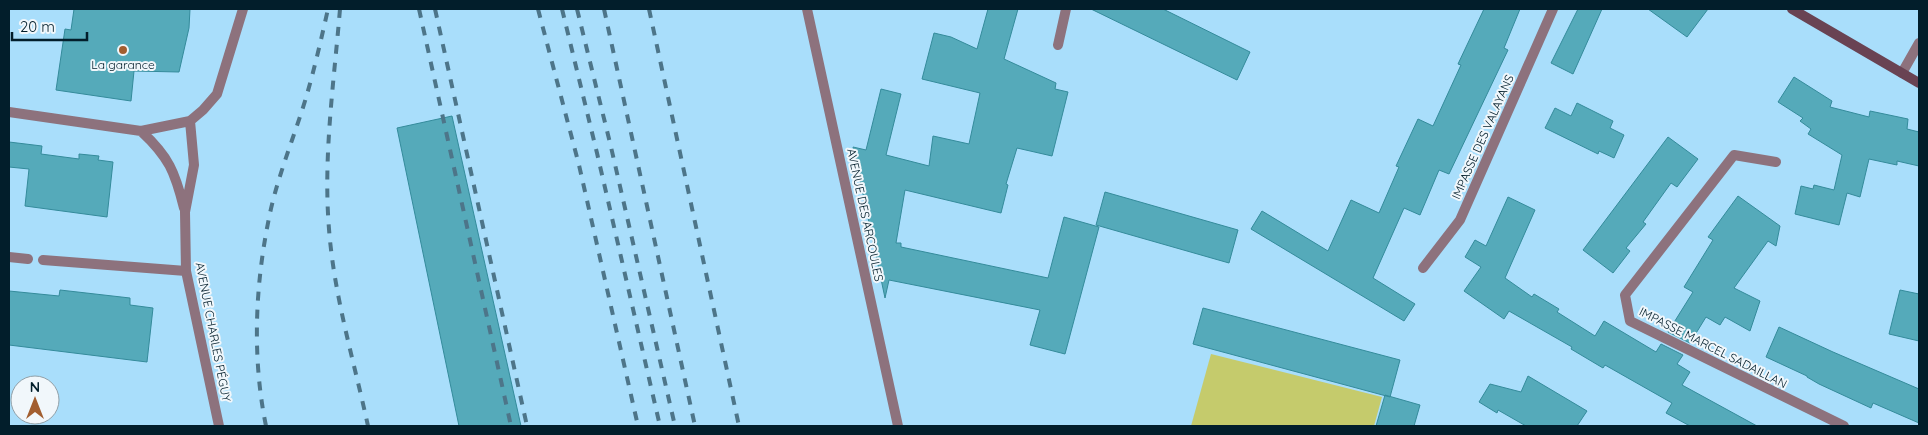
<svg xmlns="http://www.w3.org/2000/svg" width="1928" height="435" viewBox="0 0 1928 435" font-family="Quicksand,sans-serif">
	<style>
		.green { fill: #c5cb6c }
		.building { fill: #55aaba; stroke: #348b9b }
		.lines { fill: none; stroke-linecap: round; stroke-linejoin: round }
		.minor { stroke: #8d727d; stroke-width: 10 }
		.secondary { stroke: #694353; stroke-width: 10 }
		.rail { stroke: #4d7589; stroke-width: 4; stroke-dasharray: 9 9; stroke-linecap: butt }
		.poi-dot { fill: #a25e30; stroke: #f1f7fb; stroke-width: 2 }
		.labels { text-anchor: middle; stroke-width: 4; stroke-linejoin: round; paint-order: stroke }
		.poi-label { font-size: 12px; fill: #021e2b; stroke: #f1f7fb }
		.street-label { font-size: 12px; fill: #021e2b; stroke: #f1f7fb }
	</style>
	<rect width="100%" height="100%" fill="#a9defb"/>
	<path class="green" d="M1211 354 1382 397 1374 426H1191Z"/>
	<path class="building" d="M74 9H190L189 28 179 72 134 71 131 101 56 90 65 29 71 30Z
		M988 9H1018L1004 59 1056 83 1055 89 1068 92 1052 156 1017 148 1006 184 1008 185 1001 213 905 190 896 243H901V247L1048 278 1064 217 1099 227 1065 354 1030 345 1040 310 889 280 885 298 853 147 866 150 881 89 901 94 886 155 929 166 933 136 969 144 980 93 922 79 934 33 951 37 977 49Z
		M1091 9H1163L1250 52 1237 80Z
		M1484 9H1520L1504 48 1508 50 1449 174 1439 170 1420 215 1404 208 1373 278 1415 304 1404 321 1251 229 1262 211 1328 251 1351 200 1379 213 1399 167 1396 166 1418 119 1433 126 1461 65 1458 64Z
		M1578 9H1602L1573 74 1551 63Z
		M1648 9H1708L1687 37Z
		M1794 77 1832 101 1830 107 1869 117 1870 111 1908 119 1907 129 1919 132V166L1897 161V165L1869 159 1860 197 1847 193 1839 225 1795 214 1801 186 1813 189 1814 185 1834 190 1842 155 1808 134 1811 129 1800 121 1803 118 1778 102Z
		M1577 103 1613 121 1610 128 1624 135 1614 158 1599 151 1598 154 1545 128 1555 108 1571 116Z
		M452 116 521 426H459L397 128Z
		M1668 137 1698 159 1677 187 1671 183 1643 222 1646 224 1626 248 1630 251 1613 273 1583 250Z
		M9 142 42 146 41 154 79 159V154L99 156 98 160 113 162 107 217 25 206 29 169 9 167Z
		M1105 192 1238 230 1229 263 1096 225Z
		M1738 196 1780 226 1776 246 1768 241 1734 288 1760 301 1750 331 1725 317 1720 325 1706 317 1690 343 1668 332 1693 292 1684 287 1713 240 1708 237Z
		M1508 197 1535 210 1505 278 1532 297 1534 294 1559 309 1557 312 1595 336 1604 321 1656 352 1661 344 1683 355 1677 364 1690 372 1682 385 1757 426H1690L1666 413 1672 403 1605 365 1603 368 1571 349 1572 347 1509 311 1504 319 1464 291 1481 267 1465 257 1475 240 1486 246Z
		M60 290 130 298V305L153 308 147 362 9 345V291L59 296Z
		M1900 290 1919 294V341L1889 334Z
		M1203 308 1400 360 1390 397 1193 344Z
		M1779 327 1833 352 1919 389V423L1873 403 1871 408 1819 384 1807 377V376L1766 357Z
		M1528 376 1587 411 1577 426H1526L1498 410 1497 413 1479 402 1490 384 1521 392Z
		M1385 395 1420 405 1414 426H1376Z"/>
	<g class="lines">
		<path class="minor" d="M807 9 898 426
			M1058 45 1066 9
			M1902 73 1919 43
			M9 112 141 131 190 121 203 110 217 94 243 9
			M190 121 194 165 185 212 186 271 219 426
			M141 131C169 157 175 172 184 208
			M1776 162 1734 155 1625 295 1630 321 1844 426
			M9 257 28 259
			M43 260 186 271
			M1423 268 1460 220 1553 9"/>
		<path class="secondary" d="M1792 9 1919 83"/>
		<path class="rail" d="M340 9C334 82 323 156 329 229 334 296 354 361 368 426
			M419 9 511 426
			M435 9 527 426
			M538 9 579 165 638 426
			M562 9 597 153 660 426
			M577 9 611 147 675 426
			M604 9 695 426
			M649 9 739 426
			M266 426C252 358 255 286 269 218 277 178 293 140 305 101 314 71 321 40 328 9"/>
	</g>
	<circle class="poi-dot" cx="123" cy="50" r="5"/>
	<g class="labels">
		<g class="poi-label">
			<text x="123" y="69">La garance</text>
		</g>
		<g class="street-label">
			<text transform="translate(1483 137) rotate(-66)" y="4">IMPASSE DES VALAYANS</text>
			<text transform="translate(865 215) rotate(78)" y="4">AVENUE DES ARCOULES</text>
			<text transform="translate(213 332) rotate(79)" y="4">AVENUE CHARLES PÉGUY</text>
			<text transform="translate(1713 348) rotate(27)" y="4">IMPASSE MARCEL SADAILLAN</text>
		</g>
	</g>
	<rect width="1928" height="435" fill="none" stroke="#021e2b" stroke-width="20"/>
	<g transform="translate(35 400)"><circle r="24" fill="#f1f7fb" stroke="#91a0a8"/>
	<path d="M0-4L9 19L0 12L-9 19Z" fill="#a25e30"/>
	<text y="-8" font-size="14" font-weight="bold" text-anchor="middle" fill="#021e2b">N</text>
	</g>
	<path d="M12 32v8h75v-8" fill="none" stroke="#021e2b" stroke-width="2.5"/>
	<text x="20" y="32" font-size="15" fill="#021e2b" stroke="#f1f7fb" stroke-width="4" paint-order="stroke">20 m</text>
</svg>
